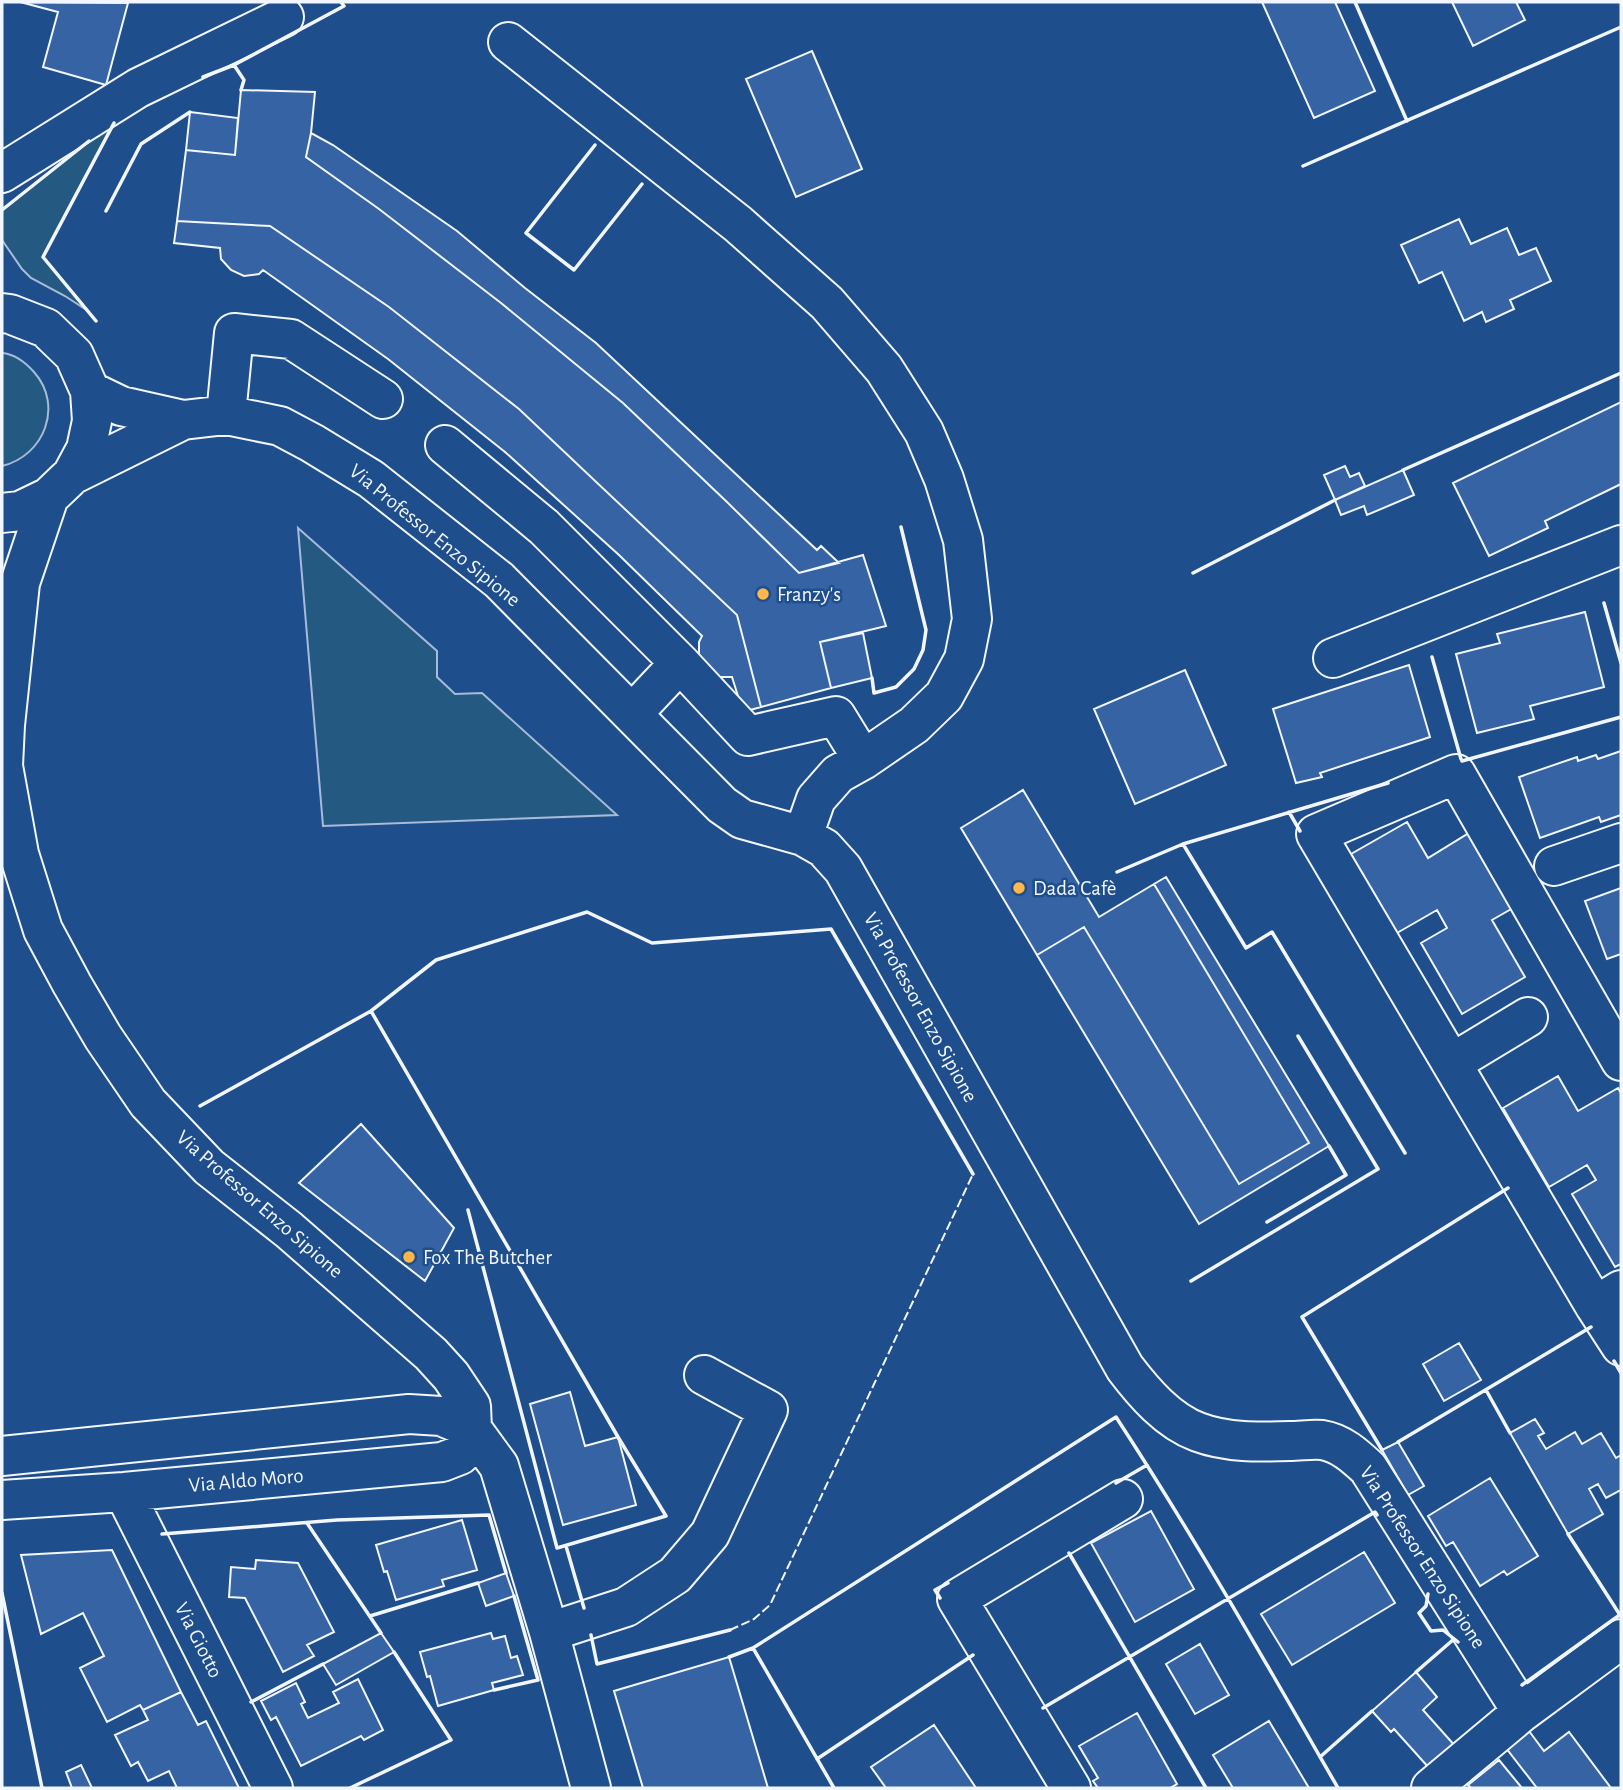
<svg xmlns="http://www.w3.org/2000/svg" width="1623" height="1790" viewBox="0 0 1623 1790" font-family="'Alegreya Sans',sans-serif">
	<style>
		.green { fill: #245a82; stroke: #a8bbd7; stroke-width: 2 }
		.building { fill: #3563a3; stroke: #f2f6ff; stroke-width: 2 }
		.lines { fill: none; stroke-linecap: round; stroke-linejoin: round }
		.minor-casing { stroke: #f2f6ff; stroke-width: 42 }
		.minor { stroke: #1f4e8c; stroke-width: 38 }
		.fence { stroke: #f2f6ff; stroke-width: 2; stroke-dasharray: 9 3.5; stroke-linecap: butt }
		.wall { stroke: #f2f6ff; stroke-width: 3.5 }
		.poi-dot { fill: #ffb74d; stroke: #1f4e8c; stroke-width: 2.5 }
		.labels { text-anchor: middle; stroke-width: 5; stroke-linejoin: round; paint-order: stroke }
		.street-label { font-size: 21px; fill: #f2f6ff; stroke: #1f4e8c }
		.poi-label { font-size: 21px; fill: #f2f6ff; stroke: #1f4e8c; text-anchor: start }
	</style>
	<rect width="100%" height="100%" fill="#1f4e8c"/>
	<path class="green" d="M116 119 43 257 88 311 65 296 31 278 22 269 2 240V210Z
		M2 353C14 354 26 363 34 372 64 406 44 456 2 466Z
		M298 528 437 651V677L455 694 482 693 617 815 323 826Z"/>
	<path class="building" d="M20 2 128 3 106 85 43 67 58 12Z
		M1262 2H1335L1375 91 1314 118Z
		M1452 2H1516L1525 20 1473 46Z
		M812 51 862 169 796 197 746 79Z
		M241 90 315 92 311 133 306 157 379 209 501 303 623 403 727 502 799 573 863 555 886 626 820 642 831 688 761 707 737 615 519 409 389 307 270 226 177 221 186 150 235 155Z
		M190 112 238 118 235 155 186 150Z
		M311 133 333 145 457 231 525 288 596 343 817 550 821 546 839 563 799 573 727 502 623 403 501 303 379 209 306 157Z
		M1459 219 1471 244 1507 228 1519 255 1536 248 1551 281 1510 300 1514 309 1486 322 1482 312 1464 321 1442 272 1419 283 1401 245Z
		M177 221 270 226 389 307 519 409 737 615 761 707 743 712 732 677H718L699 657V642L702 636 619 555 505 452 388 359 263 270 259 274 244 276 231 270 221 259 220 248 174 243Z
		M1621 402V484L1545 521 1548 528 1489 556 1453 483Z
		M1345 466 1350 477 1359 473 1365 486 1335 500 1324 475Z
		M1403 470 1414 495 1367 515 1364 506 1341 515 1335 500Z
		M1585 612 1604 687 1530 706 1534 719 1477 733 1456 654 1500 643 1497 634Z
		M863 633 872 678 831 688 820 642Z
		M1409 665 1430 737 1320 773 1322 777 1296 783 1273 709Z
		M1185 670 1226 765 1135 804 1094 709Z
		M1621 751V815L1601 822 1599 817 1540 838 1519 777 1577 757 1578 761 1596 755 1598 759Z
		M1023 790 1099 917 1154 884 1309 1143 1239 1184 1084 927 1037 955 961 828Z
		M1407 822 1428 858 1469 833 1513 908 1492 920 1525 977 1462 1014 1421 943 1447 928 1437 910 1397 933 1351 854Z
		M1166 877 1329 1146 1199 1224 1037 955 1084 927 1239 1184 1309 1143 1154 884Z
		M1621 888V954L1607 959 1585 901Z
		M1558 1076 1578 1111 1618 1088 1621 1093V1264L1615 1267 1572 1194 1596 1180 1587 1165 1549 1187 1503 1108Z
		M361 1124 454 1228 425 1281 299 1183Z
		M1459 1343 1481 1380 1444 1401 1423 1364Z
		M570 1392 585 1446 618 1437 636 1505 563 1525 530 1404Z
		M1535 1419 1544 1433 1538 1436 1546 1449 1575 1432 1582 1444 1601 1433 1616 1458 1621 1455V1490L1606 1498 1598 1484 1589 1489 1603 1514 1568 1534 1510 1433Z
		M1398 1442 1424 1486 1408 1495 1382 1450Z
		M1490 1478 1538 1556 1507 1575 1504 1571 1480 1586 1453 1542 1446 1546 1428 1516Z
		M1151 1511 1194 1589 1135 1622 1091 1543Z
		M462 1520 477 1570 442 1580 444 1586 396 1600 387 1571 384 1572 376 1545Z
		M112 1550 181 1692 143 1710 140 1705 107 1722 80 1668 104 1656 83 1613 41 1634 21 1555Z
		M1364 1552 1395 1603 1292 1665 1261 1614Z
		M256 1560 298 1563 334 1632 307 1645 314 1656 283 1672 245 1598 229 1597 231 1567 255 1569Z
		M506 1573 514 1596 486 1606 478 1583Z
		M381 1633 394 1652 336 1685 323 1664Z
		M491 1633 493 1639 505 1636 511 1658 517 1656 523 1675 492 1683 494 1690 438 1706 430 1676 427 1677 420 1652Z
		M1200 1644 1229 1695 1195 1714 1166 1664Z
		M729 1657 768 1788H643L614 1691Z
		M1416 1672 1437 1697 1423 1710 1456 1747 1430 1769 1394 1729 1391 1732 1372 1711Z
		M358 1679 383 1730 364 1740 361 1736 301 1766 276 1717 271 1720 261 1701 296 1683 305 1702 301 1704 308 1718 339 1703 333 1692Z
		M181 1692 198 1725 206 1721 239 1788H177L169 1771 148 1781 138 1762 131 1766 115 1735 148 1720 143 1710Z
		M1137 1713 1177 1784 1170 1788H1098L1093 1781 1098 1778 1079 1746Z
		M1269 1721 1309 1788H1233L1213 1755Z
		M934 1725 976 1788H886L871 1767Z
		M1529 1731 1544 1751 1569 1732 1611 1788H1537L1506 1748Z
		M1499 1760 1522 1788H1471L1468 1785Z
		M81 1765 92 1788H72L66 1772Z"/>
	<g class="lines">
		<g class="minor-casing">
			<path id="minor" d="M508 42 738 224 827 303 884 369 924 432 944 479 963 540 972 619 964 659 944 696 914 725 863 760 838 774 816 799 803 836
				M2 173 138 88 284 17
				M2 313 10 314 46 328 74 355 90 391 92 421 86 449 72 475 49 497 20 511 2 513
				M90 391 121 406 183 420
				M226 415 234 333 291 339 383 399
				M445 445 544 527 680 663 748 736 836 716 863 760
				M72 475 183 420 226 415 280 426 312 443 371 479 499 580 722 805 742 819 803 836 824 848 843 869 1125 1368C1144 1393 1168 1421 1198 1432 1227 1443 1259 1442 1290 1441 1300 1441 1312 1439 1322 1440 1341 1443 1355 1456 1368 1468L1522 1712
				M1333 658 1621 545
				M632 714 680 663
				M1554 866 1621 843
				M1621 1061 1456 774 1316 834 1595 1306 1621 1290
				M1452 1063 1528 1017
				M1595 1306 1621 1346
				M2 1456 409 1414 441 1416 472 1429 499 1466 549 1632 591 1788
				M124 1492 273 1788
				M2 1500 124 1492 442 1462 460 1455 469 1445 472 1429 471 1406 451 1376 431 1354 289 1230 209 1167 148 1103 103 1037 72 984 43 930 19 854 3 766 5 725 20 583 49 497
				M549 1632 626 1607 675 1575 710 1534 768 1410 704 1375
				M1071 1788 957 1599 1123 1499
				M1431 1788 1522 1712 1621 1639"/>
		</g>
		<use href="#minor" class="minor"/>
		<path class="fence" d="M730 1630 754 1619 770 1605 973 1174"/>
		<path class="wall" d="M1355 2 1407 121
			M234 65 344 6 341 2
			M203 77 234 65 244 80 241 90
			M595 145 526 233 574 270 642 184
			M1303 166 1621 27
			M2 210 89 141
			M106 211 141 144 190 112
			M96 321 43 257 114 123
			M1403 470 1621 373
			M1193 573 1335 500
			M1604 603 1621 663
			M1432 657 1461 759
			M872 678 874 693 896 687 914 669 923 650 926 630 901 527
			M1462 761 1621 717
			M1289 812 1300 831
			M1183 844 1388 783
			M1117 872 1183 844 1246 948 1272 932 1405 1153
			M371 1011 618 1437 666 1516 557 1548 468 1210
			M200 1106 371 1011 436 960 587 912 652 943 831 929 973 1174
			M1267 1222 1346 1175 1329 1146
			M1191 1281 1378 1169 1298 1036
			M1614 1361 1621 1373
			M1486 1390 1510 1433
			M1398 1442 1591 1327
			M1382 1450 1302 1317 1508 1188
			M1116 1483 1147 1465
			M307 1523 381 1633
			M162 1534 337 1520 489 1515 506 1573
			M1568 1534 1620 1615
			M566 1546 584 1608
			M1069 1553 1206 1788
			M2 1593 42 1788
			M1428 1594 1426 1606 1419 1613 1431 1631 1443 1630 1458 1642
			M940 1598 935 1590 948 1583
			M370 1616 478 1583
			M591 1635 597 1664 730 1630
			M753 1648 834 1788
			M729 1657 753 1648 1116 1417C1195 1538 1266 1663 1338 1788
			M1416 1672 1454 1639
			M1522 1685 1621 1614
			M494 1690 538 1680 514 1596
			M251 1702 323 1664
			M1043 1708 1375 1512 1377 1515
			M1320 1757 1372 1711
			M817 1759 973 1655
			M350 1788 451 1740 394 1652"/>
	</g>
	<g class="poi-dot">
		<circle cx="763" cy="594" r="7"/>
		<circle cx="1019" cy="888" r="7"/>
		<circle cx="409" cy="1257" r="7"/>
	</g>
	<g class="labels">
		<g class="street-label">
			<text transform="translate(435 535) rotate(39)" y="7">Via Professor Enzo Sipione</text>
			<text transform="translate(921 1007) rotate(61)" y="7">Via Professor Enzo Sipione</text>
			<text transform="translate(260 1204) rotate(41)" y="7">Via Professor Enzo Sipione</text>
			<text transform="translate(246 1480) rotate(-5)" y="7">Via Aldo Moro</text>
			<text transform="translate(1423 1557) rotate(57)" y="7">Via Professor Enzo Sipione</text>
			<text transform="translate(199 1640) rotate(63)" y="7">Via Giotto</text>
		</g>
		<g class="poi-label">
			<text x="777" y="601">Franzy's</text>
			<text x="1033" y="895">Dada Cafè</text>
			<text x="423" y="1264">Fox The Butcher</text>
		</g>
	</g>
	<rect width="1623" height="1790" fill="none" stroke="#f2f6ff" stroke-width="7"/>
</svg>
